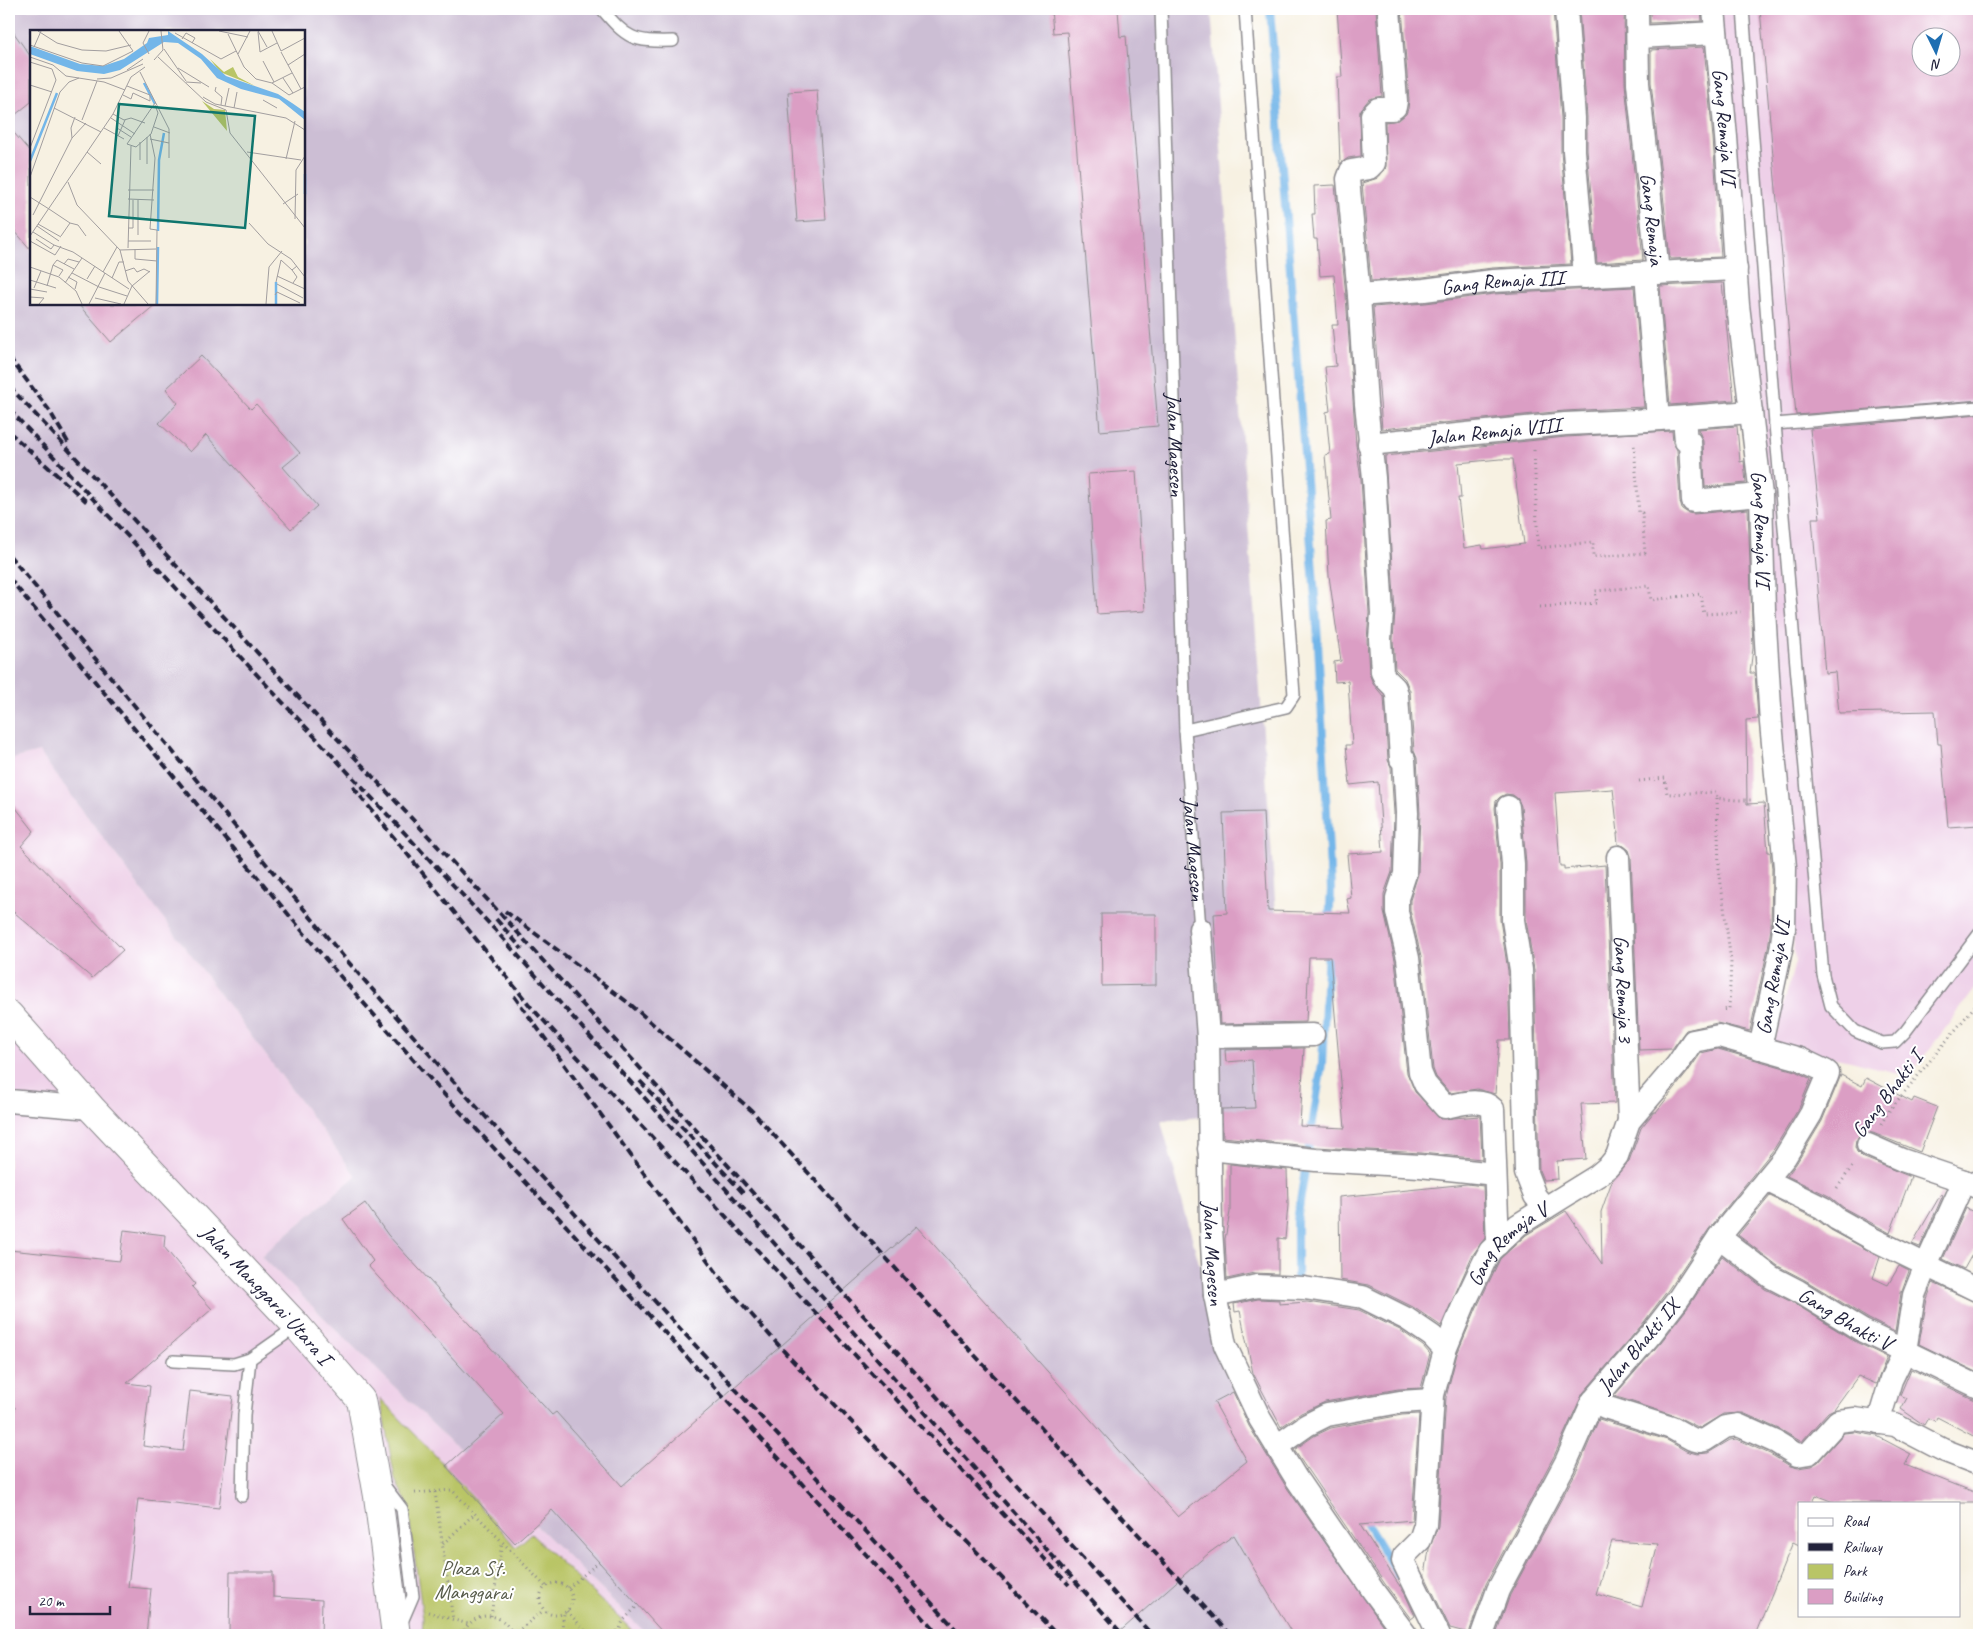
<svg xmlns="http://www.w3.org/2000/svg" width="1988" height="1644" font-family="Caveat,sans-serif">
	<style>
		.built { fill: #eed0e8; fill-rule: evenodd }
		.industrial { fill: #ccbed4; fill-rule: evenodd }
		.green { fill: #b9c566; stroke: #6e7450 }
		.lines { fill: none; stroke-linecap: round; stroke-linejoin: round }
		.stream { stroke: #73b6e9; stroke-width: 8 }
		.building { fill: #db9ec4; fill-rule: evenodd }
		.service-casing { stroke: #8c8a8e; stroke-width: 14 }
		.minor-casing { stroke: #8c8a8e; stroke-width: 25 }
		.tertiary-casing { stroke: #8c8a8e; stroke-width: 30 }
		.path { stroke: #8c8a8e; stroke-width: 3; stroke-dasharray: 1 4; stroke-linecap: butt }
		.service { stroke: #fff; stroke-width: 11 }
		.minor { stroke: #fff; stroke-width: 22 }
		.tertiary { stroke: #fff; stroke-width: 28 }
		.rail { stroke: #22223b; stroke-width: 4; stroke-dasharray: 8 4; stroke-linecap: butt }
		.labels { text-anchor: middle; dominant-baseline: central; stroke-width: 4; stroke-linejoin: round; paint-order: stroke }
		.street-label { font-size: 21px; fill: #22223b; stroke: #fff }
		.park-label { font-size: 21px; fill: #575b4a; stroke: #fff }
		.inset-river { fill: none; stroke: #73b6e9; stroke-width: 2.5 }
		.inset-road { fill: none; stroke: #a29e9f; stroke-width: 1 }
		.view { fill: #0f766e; fill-opacity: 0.15; stroke: #0f766e; stroke-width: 2.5 }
		.inset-edge { fill: none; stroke: #22223b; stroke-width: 2.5 }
	</style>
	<rect width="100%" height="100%" fill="#fff"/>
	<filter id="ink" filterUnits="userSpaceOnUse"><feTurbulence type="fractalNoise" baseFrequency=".02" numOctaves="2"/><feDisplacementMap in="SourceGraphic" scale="10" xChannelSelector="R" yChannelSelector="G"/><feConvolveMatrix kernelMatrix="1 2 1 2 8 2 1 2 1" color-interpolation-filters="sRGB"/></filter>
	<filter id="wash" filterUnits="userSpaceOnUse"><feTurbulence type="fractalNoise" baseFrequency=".0096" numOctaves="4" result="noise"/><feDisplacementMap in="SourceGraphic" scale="20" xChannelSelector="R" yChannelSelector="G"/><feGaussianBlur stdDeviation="1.12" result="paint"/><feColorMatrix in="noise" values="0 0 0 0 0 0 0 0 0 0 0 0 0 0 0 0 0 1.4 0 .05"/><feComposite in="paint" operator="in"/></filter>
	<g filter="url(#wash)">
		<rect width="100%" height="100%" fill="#f7f1e2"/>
		<g class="built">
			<path d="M1720,9H1979V984L1909,1076L1851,1061L1773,1046L1795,962ZM1920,38H1950V68H1920Z"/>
			<path d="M39,752L356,1176L261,1256L648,1635H9V760Z"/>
		</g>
		<path class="industrial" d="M9,9H1211L1290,1108L1161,1121L1243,1429L1396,1635H648L261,1256L356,1176L39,752L9,760ZM31,31H304V304H31Z"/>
		<path class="green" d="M380,1398L435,1455L516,1547L531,1534L637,1635H422L423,1618L407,1503L395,1480Z"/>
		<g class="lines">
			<g class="stream">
				<path d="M1270,9L1317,624L1331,890L1329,922"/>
				<path d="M1297,1282V1221L1322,1064L1328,949"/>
				<path d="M1362,1516L1398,1575"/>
			</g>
		</g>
		<g id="blocks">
			<g class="building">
				<path d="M1051,9H1118L1120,37L1126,36L1158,426L1100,431L1067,32L1053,33Z"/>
				<path d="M1337,9H1376L1382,96L1369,99L1360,111L1361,156L1348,158L1340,164L1337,77H1342Z"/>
				<path d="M1402,9H1553L1561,118V152L1571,264L1492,268L1423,277L1371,281L1362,183L1378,178L1386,168L1385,122L1399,120L1406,114L1408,109L1409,100Z"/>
				<path d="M1579,9H1624L1625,84L1643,260L1597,263L1587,150V117Z"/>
				<path d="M1650,9H1701L1702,21L1650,23Z"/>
				<path d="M1760,9H1979V400L1796,415ZM1920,38H1950V68H1920Z"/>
				<path d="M9,26L31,57V102L9,120Z"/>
				<path d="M1704,47L1713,138L1721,257L1670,259L1651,82V50Z"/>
				<path d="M817,90L826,220L797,222L788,92Z"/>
				<path d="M9,127L31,153V250L9,224Z"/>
				<path d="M1335,185L1346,296L1356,445L1361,479L1369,613L1367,640L1369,673L1373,684L1384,697L1388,760L1391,767L1394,813L1392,872L1384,894V912L1395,960L1407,1073L1415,1092L1440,1119L1480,1116L1482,1159L1421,1153L1317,1147L1223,1137L1222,1109L1255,1108L1252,1060L1226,1062L1225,1050L1304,1048L1300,1126L1345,1128L1330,957H1309L1306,1022L1220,1024L1214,914L1227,913L1223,813L1263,812L1268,911L1350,913L1347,899L1351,898L1347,854L1383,852L1378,782L1350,785L1346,745H1352L1348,681L1335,682L1334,662L1341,661L1329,576L1326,521L1331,520L1325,455L1330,454L1326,412L1330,411L1325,367L1336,366L1332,325H1338L1334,275L1320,276L1317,239H1314L1312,214H1315L1314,186Z"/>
				<path d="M1722,283L1734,400L1670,405L1660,286Z"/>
				<path d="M1634,287L1644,407L1564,411L1382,429L1373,307L1426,303L1494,294Z"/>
				<path d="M78,304H156L111,342Z"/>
				<path d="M201,356L251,409L256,404L300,453L283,467L317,506L291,529L206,435L190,452L159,423L178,403L166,389Z"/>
				<path d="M1979,414V825L1948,827L1941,744H1938L1935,711L1839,713L1835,672L1825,673L1812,518H1820L1810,429Z"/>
				<path d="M1737,426L1740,462L1744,461L1746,483L1705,487L1703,441L1698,429Z"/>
				<path d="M1672,431L1673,443L1677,450L1680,502L1682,509L1688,513L1694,514L1748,509L1753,648L1750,673H1755L1758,719L1746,720L1747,804L1764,803L1768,852H1770L1772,868L1771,928L1768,948L1750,1031L1717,1023L1686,1030L1672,1049L1639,1050L1631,856L1629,850L1624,846L1618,844L1617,833H1618L1613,789L1555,793L1560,866H1564V869L1605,865L1615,1103L1581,1104L1586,1159L1557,1161L1558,1179L1543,1180L1539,1170L1534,970L1526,919V863L1521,806L1518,799L1513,795L1506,794L1500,797L1496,801L1495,808L1500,865V920L1508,971L1510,1040H1499L1495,1094L1477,1089L1450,1093L1436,1077L1433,1069L1421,956L1410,910V900L1418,874L1420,813L1417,758L1414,751L1410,691L1405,679L1395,669L1393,639L1395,612L1385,456L1566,437ZM1500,459H1513L1524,544L1483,549L1482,545L1464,548L1458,498H1461L1458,463Z"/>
				<path d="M1136,471L1145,611L1097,614L1088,474Z"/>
				<path d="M9,799L34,831L21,846L123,950L92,978L9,908Z"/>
				<path d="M1101,914H1156V985L1102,986Z"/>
				<path d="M1718,1049L1795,1071L1811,1079L1799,1108L1774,1149L1709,1229L1668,1290L1641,1326L1583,1393L1554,1456L1486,1584L1469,1633L1450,1628L1425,1576L1429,1549L1438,1526L1446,1397L1457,1354L1476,1309L1500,1259L1526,1235L1566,1211L1602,1264L1601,1212L1612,1181L1629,1161L1641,1128L1654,1112H1656L1687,1073L1701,1053Z"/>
				<path d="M1841,1075L1862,1086L1866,1078L1912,1102L1914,1098L1937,1107L1920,1152L1873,1133L1866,1132L1861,1134L1856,1140L1855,1147L1857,1152L1862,1157L1911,1177L1890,1233L1844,1208L1829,1196L1787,1176L1796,1164L1822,1121Z"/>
				<path d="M1230,1164L1287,1170L1288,1205L1285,1239L1278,1238V1274L1254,1273L1227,1279L1225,1239L1230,1212Z"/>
				<path d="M1467,1184L1483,1186L1485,1238L1472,1256L1441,1326L1413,1307L1369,1285L1340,1280L1339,1197Z"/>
				<path d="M1941,1194L1943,1195L1920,1247L1912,1244Z"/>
				<path d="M1770,1196L1816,1219L1831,1230L1880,1257L1873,1278L1888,1285L1899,1266L1909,1271L1901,1293L1895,1332L1869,1319L1805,1280L1778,1266L1738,1235Z"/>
				<path d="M365,1203L388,1235L552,1415L556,1412L622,1486L917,1226L1178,1517L1247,1461L1214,1402L1233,1392L1249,1426L1285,1485L1388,1633L1386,1635H1293L1234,1535L1209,1553L1116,1635H665L552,1510L515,1543L446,1466L504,1414L368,1266L373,1261L343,1219Z"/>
				<path d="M1966,1208L1979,1215V1242L1964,1269L1943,1259Z"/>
				<path d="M124,1230L165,1235L164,1247L195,1284L192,1287L212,1309L127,1383L150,1386L143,1446L183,1451L190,1391L233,1396L219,1508L138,1499L128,1587L151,1589L146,1635H9V1468L15,1407H9V1250L120,1261Z"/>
				<path d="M1722,1256L1765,1289L1792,1302L1856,1342L1887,1357L1876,1384L1858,1376L1834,1409L1828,1412L1802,1441H1800L1781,1430L1743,1413L1723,1414L1700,1428L1676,1416L1614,1396L1661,1342L1689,1306Z"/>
				<path d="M1933,1283L1979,1304V1373L1919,1344L1927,1299Z"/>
				<path d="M1258,1299L1279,1300V1304L1307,1302L1359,1310L1400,1330L1423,1346L1430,1354L1421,1388L1398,1389L1325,1402L1301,1413L1281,1427L1253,1373L1240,1311L1235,1312L1234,1304Z"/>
				<path d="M1911,1369L1973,1399L1979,1400V1439L1937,1417L1935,1421L1928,1418L1924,1425L1901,1409L1907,1398L1900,1395Z"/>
				<path d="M1419,1414L1412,1520L1360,1525L1405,1594L1415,1616L1411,1619L1385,1584L1294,1450L1314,1436L1331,1428L1402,1415Z"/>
				<path d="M1599,1419L1667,1440L1686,1451L1697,1454L1708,1453L1730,1440L1736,1439L1770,1454L1790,1466L1798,1468L1811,1466L1818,1462L1844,1433L1855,1432L1877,1436L1911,1454L1905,1465L1979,1494V1503H1836L1815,1495L1812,1503H1799V1545L1793,1542L1755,1635H1496L1510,1595L1578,1468ZM1612,1541L1658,1544L1642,1607L1596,1594Z"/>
				<path d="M230,1572H273V1597L322,1600L321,1635H229Z"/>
			</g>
		</g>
	</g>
	<g filter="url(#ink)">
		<use href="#blocks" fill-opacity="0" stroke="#8c8a8e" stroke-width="1"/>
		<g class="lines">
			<g class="service-casing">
				<g id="service">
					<path d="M602,9C627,39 633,42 673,41"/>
					<path id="s1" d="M1161,9L1185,730L1200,929"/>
					<path d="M1743,9L1775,424L1823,975L1831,1006L1855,1031L1882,1043L1895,1042L1905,1032L1979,934"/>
					<path d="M1775,424L1979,407"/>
					<path d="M1185,730L1286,707L1294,695L1245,9"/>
					<path d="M173,1361L234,1364L250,1359"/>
					<path d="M383,1484L402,1509L413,1596L401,1624"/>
					<path d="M242,1496L244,1415L250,1359L297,1326"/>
				</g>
			</g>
			<g class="minor-casing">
				<g id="minor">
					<path d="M1389,9L1396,101L1395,107L1392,109H1378L1372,115L1374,163L1369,168L1351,171L1348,179L1359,295L1366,404L1374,478L1382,613L1380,639L1382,672L1385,678L1395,688L1397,695L1401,759H1404L1407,813L1405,874L1397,898V912L1408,958L1420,1072L1425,1084L1445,1107C1460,1104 1482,1097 1493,1109L1498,1244"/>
					<path d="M1566,9L1574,118V151L1585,277"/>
					<path id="s2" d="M1637,9L1638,83L1658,273"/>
					<path id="s3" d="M1714,9L1726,137L1738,305L1761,495L1764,610L1771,723L1785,867L1784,929L1781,950L1760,1048"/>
					<path d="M1639,37L1716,33"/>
					<path d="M1646,274L1658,419"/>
					<path id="s4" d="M1359,295L1424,290L1493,281L1736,269"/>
					<path d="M1684,418L1686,441L1690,442L1693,501L1761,495"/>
					<path id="s5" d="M1369,444L1565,424L1634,421L1751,412"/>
					<path d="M1508,807L1513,864V920L1521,970L1526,1173L1535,1196L1545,1208"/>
					<path id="s6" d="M1618,857L1629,1121"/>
					<path id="s7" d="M1200,929L1208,1037L1211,1228L1215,1295L1225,1345L1260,1419L1296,1478L1374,1592L1406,1635"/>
					<path d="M1208,1037L1313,1035"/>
					<path d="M9,1101L91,1108"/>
					<path d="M1868,1145L1902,1160L1964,1181L1979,1188"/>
					<path d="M1209,1149L1316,1160L1420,1166L1495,1174"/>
					<path d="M1766,1180L1823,1208L1837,1219L1871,1238L1979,1291"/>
					<path id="s8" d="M1719,1237L1771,1277L1798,1291L1863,1331L1979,1387"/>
					<path d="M1215,1295L1257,1286L1304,1288L1363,1297L1407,1319L1432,1336L1445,1350"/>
					<path d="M1593,1401L1605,1407L1672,1428L1692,1439L1700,1441L1705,1440L1725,1427L1738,1425L1776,1442L1797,1455L1809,1453L1838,1421L1855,1419L1895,1425L1943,1450L1979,1464"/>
					<path d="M1878,1423L1891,1380L1905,1351L1914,1295L1926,1265L1964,1181"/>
					<path d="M1277,1446L1307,1425L1327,1415L1400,1402L1432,1400"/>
					<path id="s9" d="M1439,1635L1403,1561L1404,1556L1420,1540L1425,1525L1433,1395L1445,1350L1464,1304L1484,1262L1490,1251L1518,1225L1597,1176L1609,1166L1617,1156L1629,1121L1677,1065L1693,1041L1719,1036L1800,1059L1825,1071L1828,1073L1827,1076L1811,1114L1785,1157L1719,1237L1679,1298L1651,1334L1593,1401L1566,1462L1498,1590L1482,1635"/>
				</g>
			</g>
			<g class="tertiary-casing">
				<g id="tertiary">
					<path id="s10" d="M9,1015L91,1108L297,1326L361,1400L378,1496L396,1635"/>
				</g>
			</g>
			<g class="path">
				<path d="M1534,450L1538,548L1593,542V557L1645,553L1642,513H1639L1634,444"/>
				<path d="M1540,607L1597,603L1595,591L1649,586L1651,600L1701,594L1704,614L1741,612"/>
				<path d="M1639,781L1665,778L1667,794L1716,792L1717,798L1736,800H1754"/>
				<path d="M1717,798L1719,868L1731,962L1729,1009L1722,1010"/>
				<path d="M1881,1124L1889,1111L1979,1001"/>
				<path d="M1837,1188L1854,1164"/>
				<path d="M435,1492L453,1620"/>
				<path d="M415,1493L452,1490L546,1587"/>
				<path d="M443,1544L474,1514"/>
				<circle cx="556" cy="1599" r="16"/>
				<path d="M568,1588L599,1562"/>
				<path d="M567,1611L589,1635"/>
				<path d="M428,1612L468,1624"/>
				<path d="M491,1616L502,1542"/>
				<path d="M462,1635C473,1610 502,1609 513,1635"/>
				<path d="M513,1635L544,1610"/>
				<path d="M561,1635L564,1614"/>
				<path d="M613,1635L620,1629L623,1621L638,1605"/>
			</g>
			<use href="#service" class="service"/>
			<use href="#minor" class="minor"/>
			<use href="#tertiary" class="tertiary"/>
			<g class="rail">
				<path d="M9,357L49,410L69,444"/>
				<path d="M9,386L510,924L1152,1635"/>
				<path d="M9,409L497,932L1123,1635"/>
				<path d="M9,432L87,502"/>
				<path d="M9,555L343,956L452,1080L961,1635"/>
				<path d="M9,578L333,968L440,1090L648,1314L939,1635"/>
				<path d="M353,787L531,1007L1069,1585"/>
				<path d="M505,911L630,1004L751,1110L1230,1635"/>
				<path d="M496,919L522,949"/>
				<path d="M514,996L728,1288L789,1357L1057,1635"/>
				<path d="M640,1081L745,1195"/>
			</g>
		</g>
	</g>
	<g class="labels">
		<g class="street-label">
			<text stroke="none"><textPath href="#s3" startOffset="118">Gang Remaja VI</textPath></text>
			<text stroke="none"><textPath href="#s2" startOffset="211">Gang Remaja</textPath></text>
			<text stroke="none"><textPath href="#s4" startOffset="144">Gang Remaja III</textPath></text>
			<text stroke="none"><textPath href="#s5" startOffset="126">Jalan Remaja VIII</textPath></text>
			<text stroke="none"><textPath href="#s1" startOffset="436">Jalan Magesen</textPath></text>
			<text stroke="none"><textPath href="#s3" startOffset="522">Gang Remaja VI</textPath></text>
			<text stroke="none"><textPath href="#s1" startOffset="841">Jalan Magesen</textPath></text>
			<text transform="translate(1773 977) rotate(-80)">Gang Remaja VI</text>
			<text stroke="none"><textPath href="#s6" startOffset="132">Gang Remaja 3</textPath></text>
			<text transform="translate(1887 1094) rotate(-53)">Gang Bhakti I</text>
			<text stroke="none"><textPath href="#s9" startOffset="428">Gang Remaja V</textPath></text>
			<text stroke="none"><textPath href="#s7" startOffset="325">Jalan Magesen</textPath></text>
			<text stroke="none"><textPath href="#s10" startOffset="380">Jalan Manggarai Utara I</textPath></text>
			<text stroke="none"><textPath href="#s8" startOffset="151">Gang Bhakti V</textPath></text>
			<text transform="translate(1638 1346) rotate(-50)">Jalan Bhakti IX</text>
		</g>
		<g class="park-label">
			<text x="473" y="1568">Plaza St.<tspan x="473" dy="24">Manggarai</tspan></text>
		</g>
	</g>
	<g transform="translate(30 30)">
		<rect width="275" height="275" fill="#f7f1e2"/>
		<path d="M180,29L194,42L203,37L208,47L225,56L190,42ZM172,71L184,79L195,80L197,101Z" fill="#b9c566"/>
		<path d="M138,1L172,24L196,46L248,64L262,73L275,82V90L249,69L211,59L187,48L171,29L148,13L134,12L90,40L74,44L47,41L0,24V16L50,34L73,36L94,29L117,13L119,8L138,5Z" fill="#73b6e9"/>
		<path class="inset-river" d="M114,53L125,74M0,131L27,63M275,144V164M128,201L129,130L134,103M127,274L128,217M246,274V252"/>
		<path class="inset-road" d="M8,1L27,13L52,20L76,21L101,15M189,1L218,7M228,1L237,17M242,1L251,21L275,8M228,2L230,22L247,13M145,3L191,29L206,21M198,4L214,37L226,49L242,53L262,43M152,9L156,3L165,8L162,13M0,15L52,33L73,36L103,21L89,1M4,17L11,1M134,19L156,51M251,22L271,59M119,24L113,13L119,1M208,24L220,1M0,27L23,35L36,46L74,52L95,60M128,27L176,72L196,80L200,103L275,198M124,30L133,20L131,1M233,31L244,52M0,32L22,39L26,50L0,118M258,35L275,24M148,38L179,57M97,40L113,29M110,42L139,99V128M253,48L263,63M67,49L81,48L113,34M156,52L171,53M242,53L259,65L275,57M0,55L22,62M97,56L120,65V71M186,57L185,61L192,67L191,75M93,65L101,69L103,63L120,71M173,67L185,74L256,88L275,100M233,70L247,78M125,75L128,83L121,104L106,117L97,114L125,73M195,76L199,58M24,78L71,102M204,78L207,62M83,84L94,90L101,88L115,93M81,88L105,104M52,90L67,51M124,97L140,103M74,98L94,109M87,98L101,107M120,104L125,128L120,199L127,200L126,274M88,106L95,90M117,107V134M42,108L41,98L45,87M120,109L139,113M57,122L71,134M217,122L271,130M256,129L265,91M110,130V112M0,147L30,62L39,52L49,48M38,152L47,175L90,220L98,251L118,274M98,160H124M0,167L19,179M98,169L124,170M253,174L268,164M19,179L40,193M3,185L42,108L56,93M265,189L266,140L275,126M40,193L48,195L56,206M219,193L238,214L261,229L275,247M8,194L31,207M7,196L29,211M98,198H103V170M3,202L24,215L43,222L99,259M108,205V170M0,206L83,84L101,47L115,37M31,206L40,193M6,209L21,219L24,215M0,211L25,225L31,216M98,211H121M98,218L101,116M105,219V229L127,231M90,220L126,219M34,234L38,229L49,232M23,235L27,230L44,239M0,237L29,247L46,261L52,274M95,241L104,238L107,242L114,239L120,242M73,242L87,217M42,243L69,257L97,266M247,246L275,259M38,247L47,252L45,259M82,248L89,232H94M57,249L65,236M0,250L26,258M246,252L251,230L262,240M35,253L52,228M263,253L267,247L262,240L267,236M247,254L273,268M17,256L23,235L33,240L29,246M4,258L11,241M0,259L17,262M245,265L247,262L270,273M0,267L14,268L9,274M65,268L91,274M59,274L75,243M94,274L102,256L120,241M236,274L239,237L252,221"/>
		<path class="view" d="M89,74L225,86L215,198L79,186Z"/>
		<rect width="275" height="275" class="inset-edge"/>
	</g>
	<rect width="1988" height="1644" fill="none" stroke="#fff" stroke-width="30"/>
	<rect x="1798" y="1502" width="162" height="115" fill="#ffffff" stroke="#a7a7b1"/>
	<rect x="1808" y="1518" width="25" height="8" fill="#ffffff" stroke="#a7a7b1"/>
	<text x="1843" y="1526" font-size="15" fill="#22223b">Road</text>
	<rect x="1808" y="1543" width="25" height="8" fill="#22223b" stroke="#a7a7b1"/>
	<text x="1843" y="1552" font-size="15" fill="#22223b">Railway</text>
	<rect x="1808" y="1564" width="25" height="15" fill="#b9c566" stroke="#a7a7b1"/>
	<text x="1843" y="1576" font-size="15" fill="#22223b">Park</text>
	<rect x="1808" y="1589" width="25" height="15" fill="#db9ec4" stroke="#a7a7b1"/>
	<text x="1843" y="1602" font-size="15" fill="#22223b">Building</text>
	<g transform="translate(1936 52) rotate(175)"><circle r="24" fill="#ffffff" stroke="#a7a7b1"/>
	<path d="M0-4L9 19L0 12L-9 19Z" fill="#1f6fb2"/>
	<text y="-8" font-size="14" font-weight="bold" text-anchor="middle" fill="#22223b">N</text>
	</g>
	<path d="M30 1606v8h80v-8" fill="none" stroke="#22223b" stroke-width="2.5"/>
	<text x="38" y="1606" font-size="15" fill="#22223b" stroke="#ffffff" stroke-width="4" paint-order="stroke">20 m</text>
</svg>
